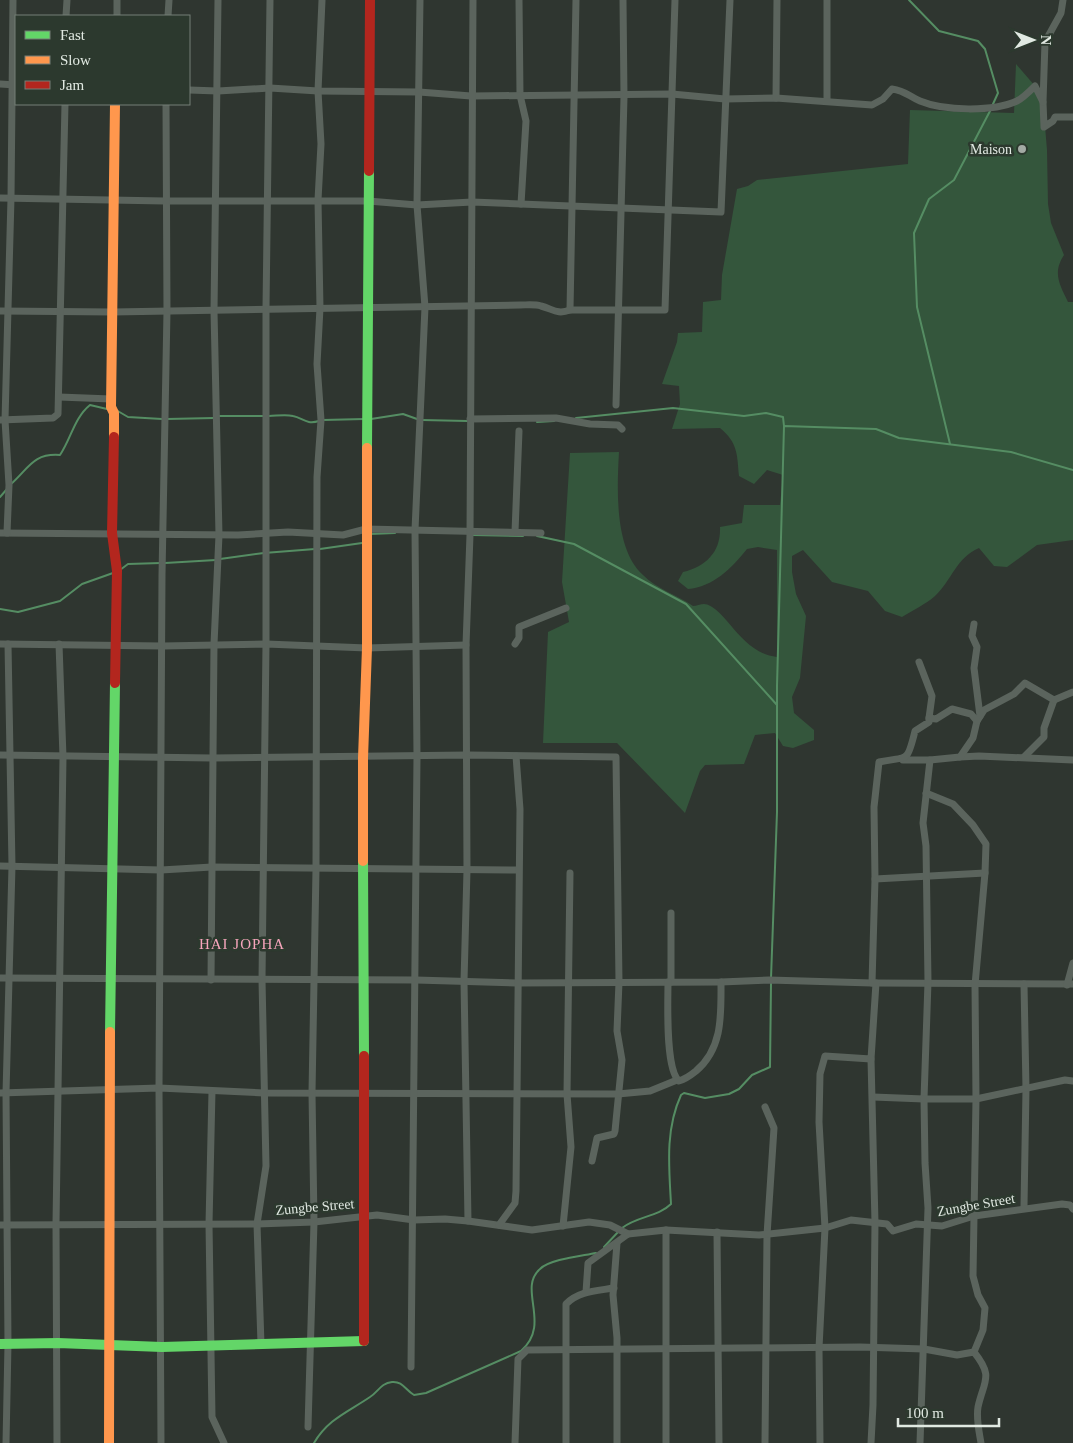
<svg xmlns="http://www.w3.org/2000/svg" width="1073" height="1443" font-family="'Times New Roman',serif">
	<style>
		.green { fill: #34563c }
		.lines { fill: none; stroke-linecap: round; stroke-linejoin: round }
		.stream { stroke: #558d63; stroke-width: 2 }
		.street { stroke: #5b645d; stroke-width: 7 }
		.fast { stroke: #63d668; stroke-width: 10 }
		.slow { stroke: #ff974d; stroke-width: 10 }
		.jam { stroke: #b3261e; stroke-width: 10 }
		.poi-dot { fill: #a3aaa4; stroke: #2c392e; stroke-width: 2 }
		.labels { text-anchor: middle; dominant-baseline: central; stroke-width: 5; stroke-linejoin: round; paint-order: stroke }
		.poi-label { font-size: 14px; fill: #e1e9e2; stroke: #2c392e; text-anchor: end }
		.street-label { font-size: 14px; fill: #e1e9e2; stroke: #2c392e }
		.neighbourhood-label { font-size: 15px; letter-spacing: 1px; fill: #f6a5bc; stroke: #2c392e }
	</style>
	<rect width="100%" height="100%" fill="#2f3630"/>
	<path class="green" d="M1016,64L1035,86L1043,102L1047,150L1048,204L1051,223L1064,255C1052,273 1060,285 1068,302H1073V540L1037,545L1007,567L994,566L979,548C956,558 952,580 935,596C926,604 913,610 902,617L885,611L868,591L832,582L803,550L792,556V572L796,594L806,616L800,678L792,697L794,713L814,730V740L793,748L783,746L775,733L755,735L744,764L705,765L700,771L685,813L617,743H543L548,632L569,622L562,582L570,453L619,452C617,488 614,549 643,575C657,589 677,595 693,606C696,606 701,604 704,604C724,605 741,654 777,657V550L758,547L747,549C732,568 713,587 688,589L678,581L683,572C707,566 721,551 720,527L742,523L744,505H780L783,475L767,470L754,484L739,476C737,454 738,443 720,428L672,429L680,404L679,386L662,384L677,342L678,333L702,332L703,302L721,300L722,275L737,189L748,186L757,180L908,164L910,110L1014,113Z"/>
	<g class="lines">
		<g class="stream">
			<path d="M909,0L939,31L978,41L985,49L998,93L993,104"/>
			<path d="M116,410L128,417L162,419"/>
			<path d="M219,416H264"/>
			<path d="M269,416C276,416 285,414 293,416C303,418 306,425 319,421"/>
			<path d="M576,418L673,408L744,416L766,413L783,417L784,426"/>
			<path d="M167,419L214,418"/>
			<path d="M371,419L403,414L417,419"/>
			<path d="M323,420L364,419"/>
			<path d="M422,420L467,421"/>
			<path d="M537,422L554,421"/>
			<path d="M950,444L917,307L914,233L929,199L954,180L990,111"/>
			<path d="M11,484C29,468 33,453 60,455C71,439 74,418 90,405L107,409"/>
			<path d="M0,497L7,489"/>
			<path d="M370,534L395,533"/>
			<path d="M472,535L523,536"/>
			<path d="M537,536L574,544L686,604L777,705"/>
			<path d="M320,549L362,543"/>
			<path d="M220,559L264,553L315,549"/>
			<path d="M165,563L216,560"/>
			<path d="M120,570L128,564L161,563"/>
			<path d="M0,609L18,612L60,601L82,584L113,573"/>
			<path d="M771,978L777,812V686L784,426L876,429L899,438L1011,452L1073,470"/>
			<path d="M622,1228C637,1216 658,1217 671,1204C669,1167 665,1130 681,1095L684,1093L705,1098L729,1094L739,1089L752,1075L770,1067L771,983"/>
			<path d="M604,1247L619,1231"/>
			<path d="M314,1443C328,1419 348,1412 370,1397C378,1392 381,1383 392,1382C403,1381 405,1390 414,1395L426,1393L521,1351C552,1324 517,1289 540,1269C550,1259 582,1256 596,1253"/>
		</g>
		<g class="street">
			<path d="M519,0L520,95L526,121L521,204"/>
			<path d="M827,0V101"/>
			<path d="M66,16L67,0"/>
			<path d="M117,16V0"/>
			<path d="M168,16L169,0"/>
			<path d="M0,84L16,85"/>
			<path d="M189,90L218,91L270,88L318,91L419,92L471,96L672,94L725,99L776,98L872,105L883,99L892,89C906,91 908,96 920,101C944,111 993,112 1017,101C1023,98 1030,91 1035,86L1043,102L1044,127L1053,121L1055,117H1073"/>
			<path d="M776,98L777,0"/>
			<path d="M1043,102L1045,42L1061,13L1063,0"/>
			<path d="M0,198L165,201H368L417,205L472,202L721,212L730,0"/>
			<path d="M570,310L576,0"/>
			<path d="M0,311L113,312L520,305C527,305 535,304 541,306C553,309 557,315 570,310H665L675,0"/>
			<path d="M59,397L111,399"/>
			<path d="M616,405L624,97L623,0"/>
			<path d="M470,419L556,418L590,424L618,425L622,429"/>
			<path d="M0,420L53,418L58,414L65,104"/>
			<path d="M515,532L519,431"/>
			<path d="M0,533L238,535L288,532L343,535L366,529L541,533"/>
			<path d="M7,533L9,485L5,420L11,198L13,0"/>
			<path d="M974,624L972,636L977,647L974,668L980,716"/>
			<path d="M0,644L163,646L266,644L367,648L466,645"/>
			<path d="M515,644L519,638V627L566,608"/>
			<path d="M919,662L932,696L929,718"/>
			<path d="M0,755L212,758L468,755L616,757L619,982L617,1031L622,1060L615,1131L614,1134L597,1138L592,1161"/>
			<path d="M960,757L979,756L1073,760"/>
			<path d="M1024,757L1044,737V728L1054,700"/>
			<path d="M903,760H930"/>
			<path d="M0,866L161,870L212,867L518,870"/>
			<path d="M875,879L985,873"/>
			<path d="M671,913V982"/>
			<path d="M0,978L416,980L517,983L721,982L769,980L872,983"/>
			<path d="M211,980L214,644L219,535L214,311L218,0"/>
			<path d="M668,982C668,1002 665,1069 679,1081C686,1079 691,1075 696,1071C723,1048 721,1015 721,982"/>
			<path d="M876,983L1073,984"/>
			<path d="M1067,985L1073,963"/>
			<path d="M212,1091L209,1224L212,1417L224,1443"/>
			<path d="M0,1093L159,1088L264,1093L618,1094L650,1091L677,1080"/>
			<path d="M873,1097L924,1099L928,982L926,846L923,823L930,760L960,757L973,738L977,721L984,710L1014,694L1025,683L1054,700L1073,692"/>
			<path d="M765,1107L774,1128L767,1235L765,1443"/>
			<path d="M1024,1206L1026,1089L1024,984"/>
			<path d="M468,1221L464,981L467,870L466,645L470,535L473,0"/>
			<path d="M0,1225L257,1224L314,1222L377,1215L414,1220L445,1219L468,1221L532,1230L589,1222L610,1225L628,1234"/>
			<path d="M499,1225L515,1203L516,1191L520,809L516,756"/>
			<path d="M563,1226L571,1147L567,1094L570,873"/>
			<path d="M666,1230V1443"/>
			<path d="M717,1232L719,1443"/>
			<path d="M586,1292L588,1263L628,1234L666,1230L759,1235L825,1228L851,1220L887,1224L893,1231L916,1224L942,1226L974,1216L1062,1204L1070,1205L1073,1209"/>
			<path d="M261,1344L257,1224L266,1166L262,980L266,644V308L270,0"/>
			<path d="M974,1352L983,1330L985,1308L978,1295L973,1276L976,1099L1065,1080L1073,1081"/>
			<path d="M411,1367L417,756L415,530L425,307L417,205L420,0"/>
			<path d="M308,1427L314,1222L312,1093L316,869L317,477L321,420L317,364L320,308L318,200L321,144L318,91L322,0"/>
			<path d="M6,1443L8,1344L6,1093L12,866L8,644"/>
			<path d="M57,1443L56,1224L63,757L59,644"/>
			<path d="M161,1443L159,1088L162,575L167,311L166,104"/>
			<path d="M515,1443L518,1359L527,1350L860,1347L924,1349L957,1355L974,1352C994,1377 984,1380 978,1407C976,1419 979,1431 981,1443"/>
			<path d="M566,1443V1304C579,1291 596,1291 614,1288"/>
			<path d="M617,1443V1338L613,1295L617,1243"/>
			<path d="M820,1443L819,1348L825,1228L819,1122L820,1074L825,1056L871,1059L876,983H872L875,879L874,807L879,762C908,756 907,764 915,731L929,722V718L936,719L952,709L971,714L977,721"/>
			<path d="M871,1443L873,1405L875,1223L871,1059"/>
			<path d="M920,1443L928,1208L925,1163L924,1099H976L975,985L985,873L986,844L973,825L953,804L926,793"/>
		</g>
		<g class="fast">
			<path d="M367,448L369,171"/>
			<path d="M363,861L364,1056"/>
			<path d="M110,1032L115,683"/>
			<path d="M0,1344L58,1343L162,1347L364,1341"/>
		</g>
		<g class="slow">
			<path d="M114,437V413L111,407L115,104"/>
			<path d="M363,861V758L367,648V448"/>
			<path d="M109,1443L110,1032"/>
		</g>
		<g class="jam">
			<path d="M369,171L370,0"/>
			<path d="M114,437L112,533L117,571L115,683"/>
			<path d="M364,1056V1341"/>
		</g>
	</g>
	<circle class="poi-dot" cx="1022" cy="149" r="5"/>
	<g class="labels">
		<g class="poi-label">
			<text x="1012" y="149">Maison</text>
		</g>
		<g class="street-label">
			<text transform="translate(976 1205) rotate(-10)">Zungbe Street</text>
			<text transform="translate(315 1207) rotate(-5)">Zungbe Street</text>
		</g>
		<g class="neighbourhood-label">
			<text x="242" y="944">HAI JOPHA</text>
		</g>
	</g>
	<rect x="15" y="15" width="175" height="90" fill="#2c392e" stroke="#747f76"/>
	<rect x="25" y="31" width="25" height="8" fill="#63d668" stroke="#747f76"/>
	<text x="60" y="40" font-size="15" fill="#e1e9e2">Fast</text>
	<rect x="25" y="56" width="25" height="8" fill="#ff974d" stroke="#747f76"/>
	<text x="60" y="65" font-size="15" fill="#e1e9e2">Slow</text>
	<rect x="25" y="81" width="25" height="8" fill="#b3261e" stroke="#747f76"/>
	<text x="60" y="90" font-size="15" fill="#e1e9e2">Jam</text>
	<g transform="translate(1033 40) rotate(90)" stroke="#2c392e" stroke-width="4" paint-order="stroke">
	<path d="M0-4L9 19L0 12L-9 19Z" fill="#e1e9e2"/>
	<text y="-8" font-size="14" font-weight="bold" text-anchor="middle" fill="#e1e9e2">N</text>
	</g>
	<path d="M898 1418v8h101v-8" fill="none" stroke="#e1e9e2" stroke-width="2.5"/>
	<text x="906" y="1418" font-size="15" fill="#e1e9e2" stroke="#2c392e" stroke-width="4" paint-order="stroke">100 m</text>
</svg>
